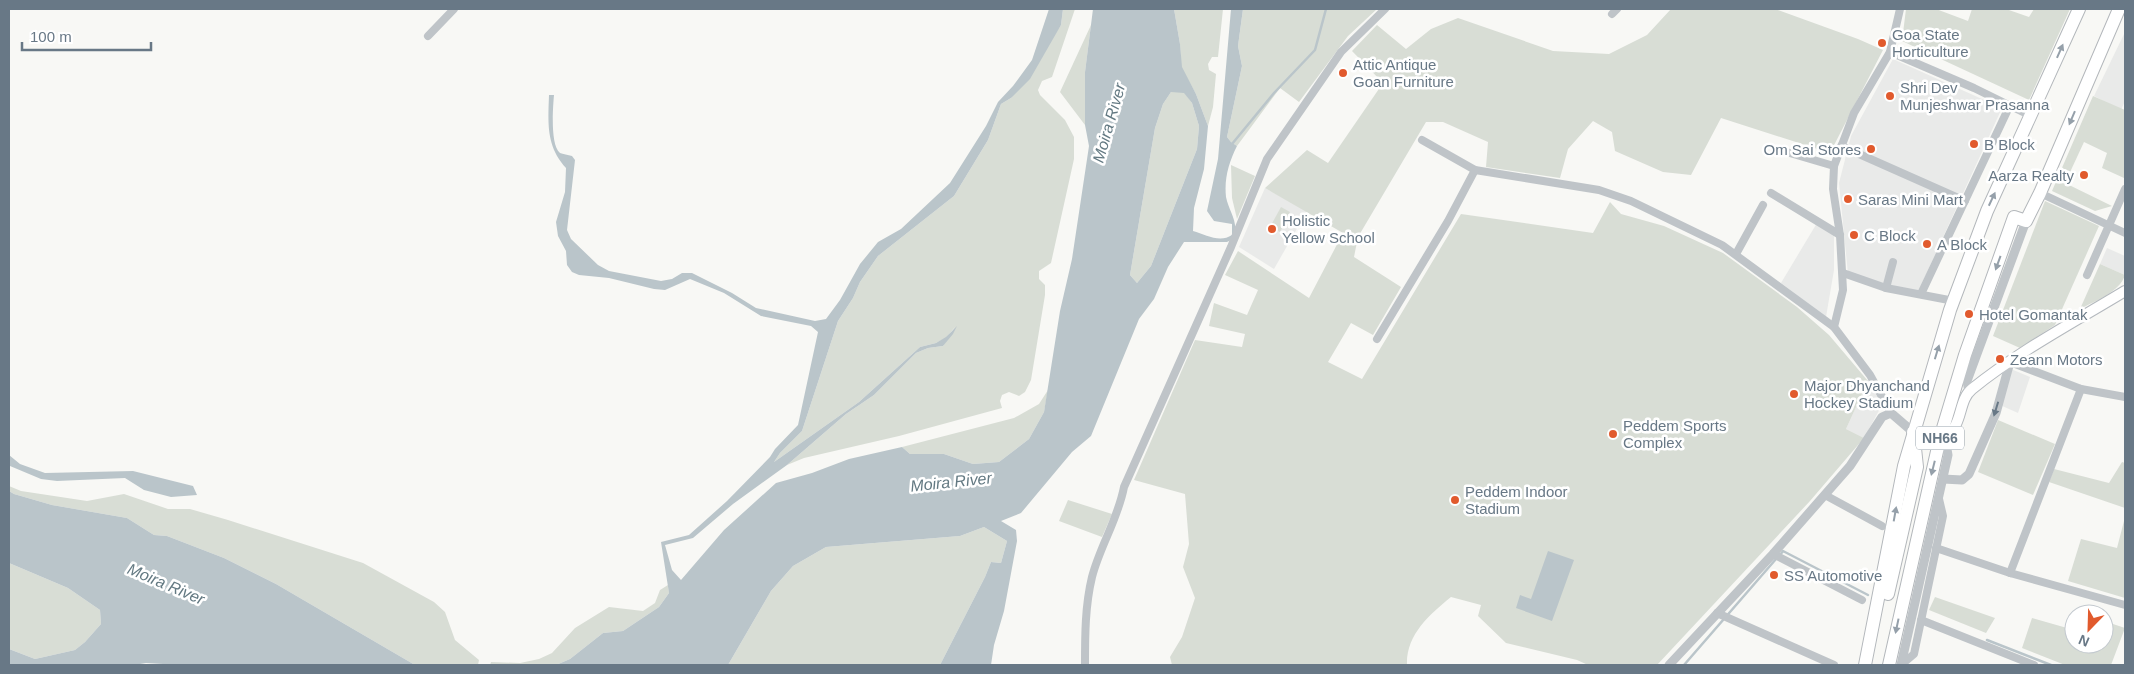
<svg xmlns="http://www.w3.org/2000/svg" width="2134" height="674" font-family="Arial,sans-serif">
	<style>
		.built { fill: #e9eae9 }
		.green { fill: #d8ddd5 }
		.water { fill: #bac5ca; fill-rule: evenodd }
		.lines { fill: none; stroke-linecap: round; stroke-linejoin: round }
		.stream { stroke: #bac5ca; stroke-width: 2.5 }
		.secondary-casing { stroke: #b4b9be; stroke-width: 12 }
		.trunk-casing { stroke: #b3b7bb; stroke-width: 14 }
		.minor { stroke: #bfc4c8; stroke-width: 8 }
		.tertiary { stroke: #bfc4c8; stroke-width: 9 }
		.secondary { stroke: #fff; stroke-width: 10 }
		.trunk { stroke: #fff; stroke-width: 12 }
		.oneway { fill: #95a0aa }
		.oneway2 { fill: #687886 }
		.poi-dot { fill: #e15a2d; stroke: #fff; stroke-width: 2 }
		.labels { text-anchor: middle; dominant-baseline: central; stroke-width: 5; stroke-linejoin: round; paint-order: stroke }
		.shield { fill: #fff; stroke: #95a0aa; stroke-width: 1 }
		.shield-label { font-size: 14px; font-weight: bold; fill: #687886 }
		.poi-label { font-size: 15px; fill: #687886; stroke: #fff; text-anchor: start }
		.water-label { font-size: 16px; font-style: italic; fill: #637982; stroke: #fff }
	</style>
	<rect width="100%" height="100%" fill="#f8f8f5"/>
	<g class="built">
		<path d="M2125,32V101L2121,110L2094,96Z"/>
		<path d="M1893,59L2002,108L1918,292L1848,274L1839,183L1851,136Z"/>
		<path d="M1265,188L1307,211L1274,269L1239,247Z"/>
		<path d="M1817,223L1834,233V270L1826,317L1781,283Z"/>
		<path d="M2107,248L2125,256V275L2100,264Z"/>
		<path d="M2011,369L2030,377L2018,413L2000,405Z"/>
		<path d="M1868,381L1882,405L1864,438L1846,429Z"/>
	</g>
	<g class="green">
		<path d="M1063,9H1075L1052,77L1042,81L1038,90L1040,95L1065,120L1074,137V159L1051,263L1039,271V279L1045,285V295L1031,380L1025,392L1019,396L1009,392L1002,395L1000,401L1002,408L899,436L804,458L787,465L846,414L874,395L916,353L928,348L943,346L955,327L946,338L936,343L920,347L859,402L774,462L780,453L802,431L838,321L853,298L860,282L878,256L954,196L988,140L1001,104L1011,98L1061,25Z"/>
		<path d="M1174,9H1223L1218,57H1212L1208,64L1209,70L1216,74L1213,107L1208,126L1196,94L1181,67L1180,44Z"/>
		<path d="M1243,9H1377L1348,36L1299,102L1280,88L1237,146L1231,142L1227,137L1242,66L1238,46Z"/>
		<path d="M1671,9H1775L1858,39L1883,50L1830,153L1721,118L1691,175L1663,172L1615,151L1612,132L1593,121L1568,149L1560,178L1486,167L1488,142L1443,122H1426L1358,237L1354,257L1401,287L1373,335L1351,323L1328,362L1362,379L1461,214L1593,233L1610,202L1621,214L1664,226L1723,253L1797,307L1829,335L1868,381L1846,429L1864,438L1810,501L1657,665H1588L1577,660L1506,643L1478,616L1481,605L1451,597C1429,615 1406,635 1407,665H1172L1170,657L1182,637L1195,598L1183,567L1189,544L1185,494L1134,480L1195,340L1242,347L1245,334L1209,326L1214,303L1247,315L1258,290L1225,275L1238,251L1309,298L1343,233L1265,188L1307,150L1328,163L1383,83L1352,51L1377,25L1406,49L1431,29L1458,18L1553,51L1609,54L1647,35Z"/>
		<path d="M1906,9H1936L1968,21L1972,9H2006L2029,17L2034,9H2070L2029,100L1902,41Z"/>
		<path d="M1091,25L1085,72V125L1060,92Z"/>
		<path d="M1171,92H1184L1192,103L1199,126L1197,149L1151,266L1137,283L1130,275L1155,128L1163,104Z"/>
		<path d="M2093,96L2125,110L2124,178L2102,168L2107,153L2084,142L2065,183L2112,206L2095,211L2052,191Z"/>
		<path d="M1231,165L1255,176L1237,219L1232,198Z"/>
		<path d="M2045,201L2099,226L2055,325L2020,348L1993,336Z"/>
		<path d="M1281,207L1290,212L1280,232L1270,227Z"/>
		<path d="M2100,264L2125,275C2120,292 2095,301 2080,309Z"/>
		<path d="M1048,390L1044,412L1029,439L999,462L973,464L944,454H910L902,447L1014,418L1039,404Z"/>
		<path d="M1998,420L2055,444L2033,495L1978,472Z"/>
		<path d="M2122,462L2125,463V508L2049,482L2054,469L2109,483Z"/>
		<path d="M9,486L21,491L87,501L124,494L168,509H190L228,520L363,563L434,602L445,612L455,640L479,660L478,665H415L276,584L224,558L167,536L154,535L127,518L52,505L14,494L9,491Z"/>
		<path d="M1068,500L1112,514L1102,537L1059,521Z"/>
		<path d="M2125,517V598L2068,581L2081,539L2117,548Z"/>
		<path d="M984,527L1007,541L1001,563L991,562L985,577L940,665H728L771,591L793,566L826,547L960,536Z"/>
		<path d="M9,563L68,588L100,610L101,624L85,642L75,650L35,659L9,649Z"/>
		<path d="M668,585L669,593L659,607L623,631L603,633L570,659L556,665H490L491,662L520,663L539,659L552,653L575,628L609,607L643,611L655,603L660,590Z"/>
		<path d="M1935,597L1995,618L1986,633L1929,610Z"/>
		<path d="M2032,618L2074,630V644H2104V629L2107,622L2125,628L2111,665H2065L2022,648Z"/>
	</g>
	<g class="water">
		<path d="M1049,9H1063L1061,25L1030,79L1011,98L1001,104L988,140L954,196L878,256L860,282L853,298L838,321L802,431L780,453L774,462L859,402L920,347L936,343L946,337L957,326L953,334L943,346L928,348L916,353L874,395L846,414L787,465L733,504L693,538L665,545L672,570L681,580L724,530L776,483L812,473L849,459L902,447L910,454H944L973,464L999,462L1029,439L1044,412L1060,311L1072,259L1089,146L1085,125V72L1093,9H1174L1180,44L1182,67L1196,94L1208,126L1204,169L1194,208L1193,231C1206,235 1220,243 1232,235V224L1214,221L1207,211L1218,159L1231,9H1243L1238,46L1242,66L1227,137L1231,142L1237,146C1229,162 1224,178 1226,197C1229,212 1240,223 1233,239L1227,242H1184L1168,267L1154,299L1139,319L1091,436L1072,452L1021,513L1001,521L1016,530L1017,541L1004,611L994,645L991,665H940L985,577L991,562L1001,563L1007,541L984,527L960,536L826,547L793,566L771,591L728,665H556L570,659L603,633L623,631L659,607L669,593L661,542L689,535L727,501L770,457L775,449L798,425L818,332L811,326L761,316L724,293L690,279L665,290L654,289L609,278L579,275L572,272L567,265L566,251L558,236L556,222L565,192L566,168C546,146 548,124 549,95H554C553,107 550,145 560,153C563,154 568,155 572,156L575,160L567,230L571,239L598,265L609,271L661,281L672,279L682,273H692L732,293L756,308L815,321L826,319L840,300L860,264L878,242L901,229L950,183L986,126L998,102L1013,86L1032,60ZM1171,92L1184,93L1192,103L1199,126L1197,149L1151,266L1137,283L1130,275L1155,128L1163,104Z"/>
		<path d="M9,455L20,464L45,473L133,471L193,486L197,495L171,497L144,490L125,478L57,481L41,479L10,466Z"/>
		<path d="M9,491L14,494L52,505L127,518L154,535L167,536L224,558L276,584L415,665H180L146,663L134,665H9V649L35,659L75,650L85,642L101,624L100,610L68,588L9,563Z"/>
		<path d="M1548,551L1574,560L1552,621L1516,608L1520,595L1531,599Z"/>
	</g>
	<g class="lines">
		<g class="stream">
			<path d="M1232,144L1274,93L1315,50L1326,9"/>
			<path d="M1780,555L1783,551L1868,595"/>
			<path d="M1987,640L2051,665"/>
			<path d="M1684,665L1776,559"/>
		</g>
		<g class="secondary-casing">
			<path id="secondary" d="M1940,438C1965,430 1956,402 1972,389C2019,351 2074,322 2125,291"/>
		</g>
		<g class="trunk-casing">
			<g id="trunk">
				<path d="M1913,432L1940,438"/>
				<path d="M1888,594L1917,467L1914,439"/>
				<path d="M1865,665L1904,466L1950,310L1987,211L2079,9"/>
				<path d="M1889,665L1940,438L1965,355L2014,217L2026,221L2040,193L2119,9"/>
			</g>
		</g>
		<g class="minor">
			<path d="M1612,14L1617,9"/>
			<path d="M428,36L454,9"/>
			<path d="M1890,52L1974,88L2031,116"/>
			<path d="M1422,140L1475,170L1599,190L1631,201L1722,245L1834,327"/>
			<path d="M1841,146L1965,201"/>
			<path d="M1783,151L1834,166"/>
			<path d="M1771,193L1840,235"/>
			<path d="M2040,193L2125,233"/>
			<path d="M1736,254L1763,205"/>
			<path d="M1843,273L1886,288L1954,301"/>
			<path d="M2087,275L2125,189"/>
			<path d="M1886,288L1893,262"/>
			<path d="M1921,294L2010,105"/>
			<path d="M1377,339L1448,221L1475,170"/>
			<path d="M2010,362L2081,389L2125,397"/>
			<path d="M1891,413L1870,375L1834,327L1843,290L1840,235L1833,189L1834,166L1854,113L1890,52L1900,9"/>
			<path d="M1825,495L1882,526"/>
			<path d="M1936,548L2010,573L2125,605"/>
			<path d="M1773,554L1862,600"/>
			<path d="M2010,573L2081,389"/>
			<path d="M1717,613L1834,665"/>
			<path d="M1921,620L2034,665"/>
			<path d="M1085,665C1085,636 1085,606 1092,577C1100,546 1118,519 1124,487L1231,247L1267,159L1341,52L1385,9"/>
			<path d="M1901,665L1914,654L1943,516L1939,499"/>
		</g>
		<g class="tertiary">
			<path d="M1969,392L1967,381L2026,221"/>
			<path d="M1943,479L1962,480L1969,474L1996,413L2010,362"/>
			<path d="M1669,665L1773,554L1850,466L1882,417L1891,413L1913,432"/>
			<path d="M1901,665L1948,455L1946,444L1940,438"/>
		</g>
		<use href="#secondary" class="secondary"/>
		<use href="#trunk" class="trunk"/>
	</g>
	<defs><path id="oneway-solid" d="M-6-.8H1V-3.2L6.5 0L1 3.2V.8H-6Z" transform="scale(1.25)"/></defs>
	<g class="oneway">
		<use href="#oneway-solid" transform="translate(2060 51) rotate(-66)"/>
		<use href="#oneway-solid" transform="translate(2072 118) rotate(113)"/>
		<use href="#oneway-solid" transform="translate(1992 199) rotate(-65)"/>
		<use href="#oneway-solid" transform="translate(1998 263) rotate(110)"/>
		<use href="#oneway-solid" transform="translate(1937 352) rotate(-73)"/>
		<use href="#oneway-solid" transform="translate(1933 468) rotate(104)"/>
		<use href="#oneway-solid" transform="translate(1895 514) rotate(-80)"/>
		<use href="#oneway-solid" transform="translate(1897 626) rotate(102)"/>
	</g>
	<use class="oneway2" href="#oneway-solid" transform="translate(1996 409) rotate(107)"/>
	<g class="poi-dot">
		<circle cx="1882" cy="43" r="5"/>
		<circle cx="1343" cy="73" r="5"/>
		<circle cx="1890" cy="96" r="5"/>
		<circle cx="1974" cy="144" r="5"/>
		<circle cx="1871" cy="149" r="5"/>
		<circle cx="2084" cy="175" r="5"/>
		<circle cx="1848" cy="199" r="5"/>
		<circle cx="1272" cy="229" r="5"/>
		<circle cx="1854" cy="235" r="5"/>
		<circle cx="1927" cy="244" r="5"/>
		<circle cx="1969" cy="314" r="5"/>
		<circle cx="2000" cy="359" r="5"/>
		<circle cx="1794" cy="394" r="5"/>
		<circle cx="1613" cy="434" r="5"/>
		<circle cx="1455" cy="500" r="5"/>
		<circle cx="1774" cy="575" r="5"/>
	</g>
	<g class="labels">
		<rect class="shield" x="1916" y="426.5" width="48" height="23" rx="4"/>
		<g class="shield-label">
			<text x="1940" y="438">NH66</text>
		</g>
		<g class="poi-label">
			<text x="1892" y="34">Goa State<tspan x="1892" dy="17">Horticulture</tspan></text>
			<text x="1353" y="64">Attic Antique<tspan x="1353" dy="17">Goan Furniture</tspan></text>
			<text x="1900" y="87">Shri Dev<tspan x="1900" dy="17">Munjeshwar Prasanna</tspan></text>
			<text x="1984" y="144">B Block</text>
			<text x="1861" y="149" text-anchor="end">Om Sai Stores</text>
			<text x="2074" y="175" text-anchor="end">Aarza Realty</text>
			<text x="1858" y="199">Saras Mini Mart</text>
			<text x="1282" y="220">Holistic<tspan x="1282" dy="17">Yellow School</tspan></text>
			<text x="1864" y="235">C Block</text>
			<text x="1937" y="244">A Block</text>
			<text x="1979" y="314">Hotel Gomantak</text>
			<text x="2010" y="359">Zeann Motors</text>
			<text x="1804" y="385">Major Dhyanchand<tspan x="1804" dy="17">Hockey Stadium</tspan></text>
			<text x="1623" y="425">Peddem Sports<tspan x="1623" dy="17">Complex</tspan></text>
			<text x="1465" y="491">Peddem Indoor<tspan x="1465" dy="17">Stadium</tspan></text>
			<text x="1784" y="575">SS Automotive</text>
		</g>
		<g class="water-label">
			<text transform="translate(1109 123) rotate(-74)">Moira River</text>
			<text transform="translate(951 482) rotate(-6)">Moira River</text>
			<text transform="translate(166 584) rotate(23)">Moira River</text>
		</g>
	</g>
	<rect width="2134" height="674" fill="none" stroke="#687886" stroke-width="20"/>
	<g transform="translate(2089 629) rotate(203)"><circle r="24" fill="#ffffff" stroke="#c3c9cf"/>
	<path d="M0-4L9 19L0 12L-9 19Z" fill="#e15a2d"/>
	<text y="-8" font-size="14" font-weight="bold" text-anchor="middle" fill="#687886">N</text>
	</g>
	<path d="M22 42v8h129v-8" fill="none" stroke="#687886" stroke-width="2.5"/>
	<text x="30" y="42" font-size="15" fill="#687886" stroke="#ffffff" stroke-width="4" paint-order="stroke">100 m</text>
</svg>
